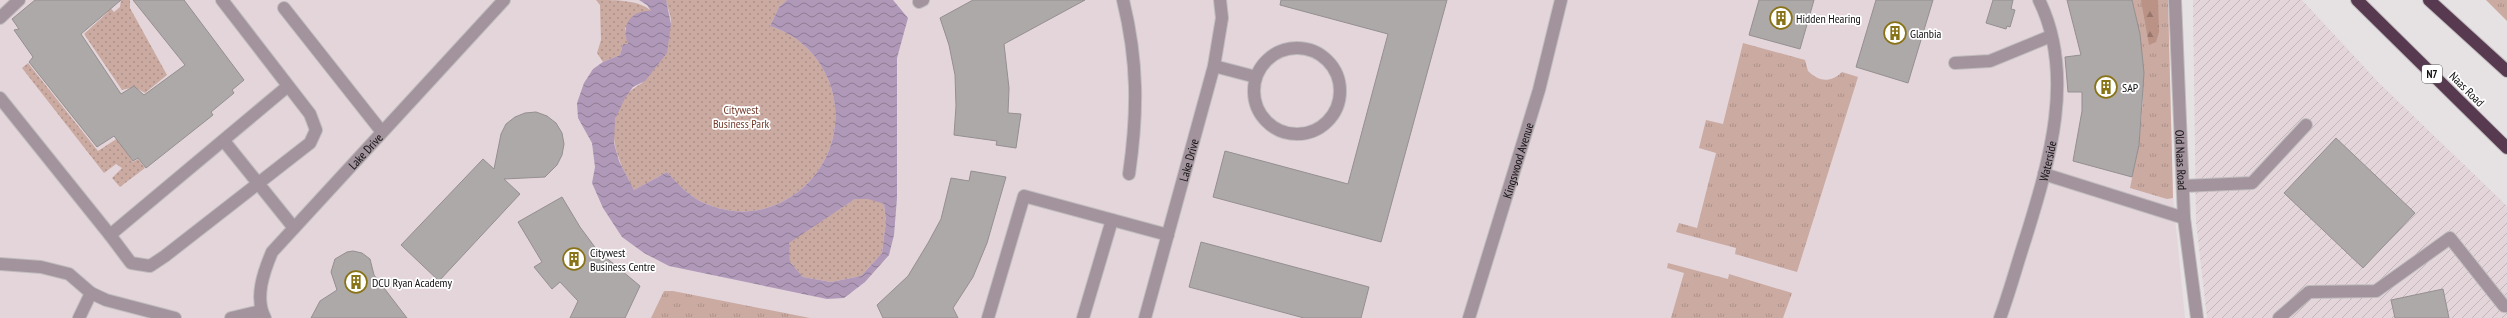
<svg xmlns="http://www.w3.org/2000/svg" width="2507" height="318" font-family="'PT Sans Narrow',sans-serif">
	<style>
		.built { fill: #e3d5da }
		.industrial { fill: url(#industrial-furrows) }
		.grass { fill: url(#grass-tufts) }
		.forest { fill: url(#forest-firs) }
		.park { fill: url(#park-dots) }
		.water { fill: url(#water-waves); fill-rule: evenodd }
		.building { fill: #aea9a9; stroke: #948f90 }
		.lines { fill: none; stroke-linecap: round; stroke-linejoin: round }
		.minor-casing { stroke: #c0bcbd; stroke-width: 14 }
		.highway-casing { stroke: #c0bcbd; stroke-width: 14 }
		.minor { stroke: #a2939d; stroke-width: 12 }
		.highway { stroke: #583a50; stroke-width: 12 }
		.labels { text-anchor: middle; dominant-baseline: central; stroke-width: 3.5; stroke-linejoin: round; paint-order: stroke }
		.shield { fill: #fff; stroke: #595858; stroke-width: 1 }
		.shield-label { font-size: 11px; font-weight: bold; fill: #121111 }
		.poi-label { font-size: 12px; fill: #121111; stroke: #fff; text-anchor: start }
		.street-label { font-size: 12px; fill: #121111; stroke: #fff }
		.park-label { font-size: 12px; fill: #733b2c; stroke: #fff }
	</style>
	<defs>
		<pattern id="industrial-furrows" width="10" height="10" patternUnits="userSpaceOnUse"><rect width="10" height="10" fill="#e3d5da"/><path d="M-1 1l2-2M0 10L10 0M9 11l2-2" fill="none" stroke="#c2b6ba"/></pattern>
		<pattern id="grass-tufts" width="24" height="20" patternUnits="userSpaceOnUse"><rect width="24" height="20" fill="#caaaa1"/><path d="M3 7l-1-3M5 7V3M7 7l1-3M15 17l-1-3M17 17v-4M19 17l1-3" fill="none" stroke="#ac918a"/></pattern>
		<pattern id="forest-firs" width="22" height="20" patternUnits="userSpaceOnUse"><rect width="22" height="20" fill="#bb9286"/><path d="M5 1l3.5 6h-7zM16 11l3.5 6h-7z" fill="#97766c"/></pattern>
		<pattern id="park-dots" width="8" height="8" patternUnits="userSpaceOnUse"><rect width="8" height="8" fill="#caaaa1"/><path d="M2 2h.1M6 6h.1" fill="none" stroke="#ac918a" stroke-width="1.8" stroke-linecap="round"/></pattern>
		<pattern id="water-waves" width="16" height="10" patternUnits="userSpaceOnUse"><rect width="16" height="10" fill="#b098b9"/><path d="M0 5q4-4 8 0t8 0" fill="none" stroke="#8e7b95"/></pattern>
	</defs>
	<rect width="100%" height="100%" fill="#e6e1e3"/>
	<path class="built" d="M0,0H2168L2173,198L2185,318H0Z"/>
	<path class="industrial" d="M2193,0H2302L2379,83L2507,206V318H2207L2196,221Z"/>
	<g class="grass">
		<path d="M2132,0H2168L2173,198L2167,199L2130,188C2145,118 2149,71 2132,0Z"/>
		<path d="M2486,0H2507V21Z"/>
		<path d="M1743,43L1805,60L1808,71C1819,82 1831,83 1842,72L1858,77L1797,272L1735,254L1736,248L1676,232L1679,223L1697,228L1716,153L1699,148L1706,120L1723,124Z"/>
		<path d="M1668,263L1728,279L1729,274L1792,293L1783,318H1671L1684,273L1667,268Z"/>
		<path d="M664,291H673L810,318H651Z"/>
	</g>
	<path class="forest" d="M2141,0H2158L2159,32L2156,42L2149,45Z"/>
	<g class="park">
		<path d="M121,0H130V8L167,75L145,93L138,89L125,150L133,162L138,159L145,168L120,187L112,178L122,168L116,164L104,173L22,68L28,63L98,151L124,134L130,88L122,90L84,34L108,12L104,6L107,4L114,12L120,7Z"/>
		<path d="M596,0C616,0 640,0 651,11L625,28L628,44H623L620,55L603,62L597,53L601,40L600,5Z"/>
		<path d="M666,0H787L779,7L770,26C797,35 817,53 828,79C860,157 783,238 704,203C689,196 678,184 667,172L634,190C617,159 603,130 625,97C632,87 642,85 646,79C650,74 670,30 671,24C672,17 667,7 666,0Z"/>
		<path d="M868,198L884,204L886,221L882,253L861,276L831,282L803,277L790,262L788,243L855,199Z"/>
	</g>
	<path class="water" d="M639,0H666L671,24L667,53L645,81L633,87L625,98L615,119L614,143L619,161L634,190L667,172C678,184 689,196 704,203C783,238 860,157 828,79C817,53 797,35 770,26L779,7L787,0H893L908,18L897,58V198L894,235L889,255L865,282L844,298L827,299L669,266L644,253L622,237L603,208L592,183L595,167L592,143L578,118L577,103L584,83L593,69L603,62L620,55L623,44H628C621,26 630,10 651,11L647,5ZM855,199H868L884,204L886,221L882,253L861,276L831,282L803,277L790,262L789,243Z"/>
	<g class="building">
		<path d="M35,0H121L81,34L121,94L134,86L144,95L185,65L133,0H184L244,80L232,90L234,93L211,112L213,115L146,168L138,158L133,161L114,136L97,147L29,62L33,57L14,30L19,29L12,19Z"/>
		<path d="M973,0H1085L1004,44L1009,88L1008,113L1021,114L1016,148L996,145L997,141L954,135L956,106L955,75L949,45L940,18Z"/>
		<path d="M1281,0H1447L1381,242L1213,197L1225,151L1348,184L1388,34L1280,5Z"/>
		<path d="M1759,0H1814L1800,49L1749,35Z"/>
		<path d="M1876,0H1933L1908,83L1856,67Z"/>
		<path d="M1993,0H2013L2011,9L2015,10L2010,27L2007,26L2006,29L1986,23Z"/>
		<path d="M2067,0H2132L2140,34L2144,73L2139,145L2132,177L2073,161L2082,111V92H2068L2065,57L2081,55Z"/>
		<path d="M536,112L547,116L556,123L562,133L564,144L562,155L557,165L545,177L504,179L520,194L439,281L401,245L483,159L494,169L501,134L506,124L515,117L525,113Z"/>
		<path d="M2336,138L2415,213L2363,268L2284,193Z"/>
		<path d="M971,171L1006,177L987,243L973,277L953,308L958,318H883L877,305L908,276L928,243L941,219L951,178L969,181Z"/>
		<path d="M562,197L580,227L597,250L640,286L625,318H570L578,301L560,282L552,289L534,267L542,262L518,222Z"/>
		<path d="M1201,242L1369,287L1361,318H1304L1189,287Z"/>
		<path d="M353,251L362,253L370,259L374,275L407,318H311L320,301L337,290L331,272L335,259L347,252Z"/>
		<path d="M2443,289L2449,318H2395L2391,300Z"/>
	</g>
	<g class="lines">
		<g class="minor-casing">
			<g id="minor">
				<path d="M1123,0C1138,61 1138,112 1129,174"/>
				<path id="s1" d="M2175,0L2184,218L2197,318"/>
				<path d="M919,2L923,0"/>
				<path d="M284,8L382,132"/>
				<path d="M0,18L19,0"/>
				<circle cx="1297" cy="91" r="43"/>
				<path d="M1955,63L1990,61L2051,36"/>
				<path d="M1214,66L1256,77"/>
				<path d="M0,98L110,235L288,86"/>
				<path d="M224,141L294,228"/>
				<path d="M2044,174L2184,218"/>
				<path d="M2183,186L2252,183L2306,125"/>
				<path d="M110,235L131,263L150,266L165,256L310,143L316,130L310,114L222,0"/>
				<path d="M0,264L41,267L69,274L91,293L106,300L175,318"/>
				<path d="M79,318L91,293"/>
				<path d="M231,318L261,311"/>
				<path id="s2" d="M265,318C254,298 264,271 272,252L504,0"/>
				<path d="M988,318L1024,196L1168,235"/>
				<path d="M1083,318L1112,220"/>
				<path id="s3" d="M1145,318L1214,66L1222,18L1220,0"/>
				<path id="s4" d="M1469,318L1539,90L1561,0"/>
				<path id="s5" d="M2000,318C2010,291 2017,264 2026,237C2049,162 2076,75 2039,0"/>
				<path d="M2279,318L2309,292L2376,291L2450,238L2504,306H2507"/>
			</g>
		</g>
		<g class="highway-casing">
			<g id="highway">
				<path d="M2357,0L2507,148"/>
				<path d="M2429,0L2507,71"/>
			</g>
		</g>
		<use href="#minor" class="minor"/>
		<use href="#highway" class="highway"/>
	</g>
	<defs>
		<g id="building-ring" transform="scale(1.15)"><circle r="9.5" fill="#fff" stroke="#887316" stroke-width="1.5"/><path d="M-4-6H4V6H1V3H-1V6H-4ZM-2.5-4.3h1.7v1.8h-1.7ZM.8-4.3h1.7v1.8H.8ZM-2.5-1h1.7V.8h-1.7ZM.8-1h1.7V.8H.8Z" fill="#887316"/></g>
	</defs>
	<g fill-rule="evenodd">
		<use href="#building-ring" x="1781" y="18"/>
		<use href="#building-ring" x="1895" y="33"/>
		<use href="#building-ring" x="2106" y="87"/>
		<use href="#building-ring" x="574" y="259"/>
		<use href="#building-ring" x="356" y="282"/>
	</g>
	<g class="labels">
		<rect class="shield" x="2422" y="65" width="20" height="18" rx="3"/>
		<g class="shield-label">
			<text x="2432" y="74">N7</text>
		</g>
		<g class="poi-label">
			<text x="1796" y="18">Hidden Hearing</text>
			<text x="1910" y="33">Glanbia</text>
			<text x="2122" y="87">SAP</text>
			<text x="590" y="252">Citywest<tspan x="590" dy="14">Business Centre</tspan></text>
			<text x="372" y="282">DCU Ryan Academy</text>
		</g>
		<g class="street-label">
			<text transform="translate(2467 89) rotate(45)">Naas Road</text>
			<text stroke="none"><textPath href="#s2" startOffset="206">Lake Drive</textPath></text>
			<text stroke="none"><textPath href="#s1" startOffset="160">Old Naas Road</textPath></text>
			<text stroke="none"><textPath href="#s3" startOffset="164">Lake Drive</textPath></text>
			<text stroke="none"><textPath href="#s4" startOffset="165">Kingswood Avenue</textPath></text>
			<text stroke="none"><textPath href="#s5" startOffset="164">Waterside</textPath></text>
		</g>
		<g class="park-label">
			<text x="741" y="109">Citywest<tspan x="741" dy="14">Business Park</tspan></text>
		</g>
	</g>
</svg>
